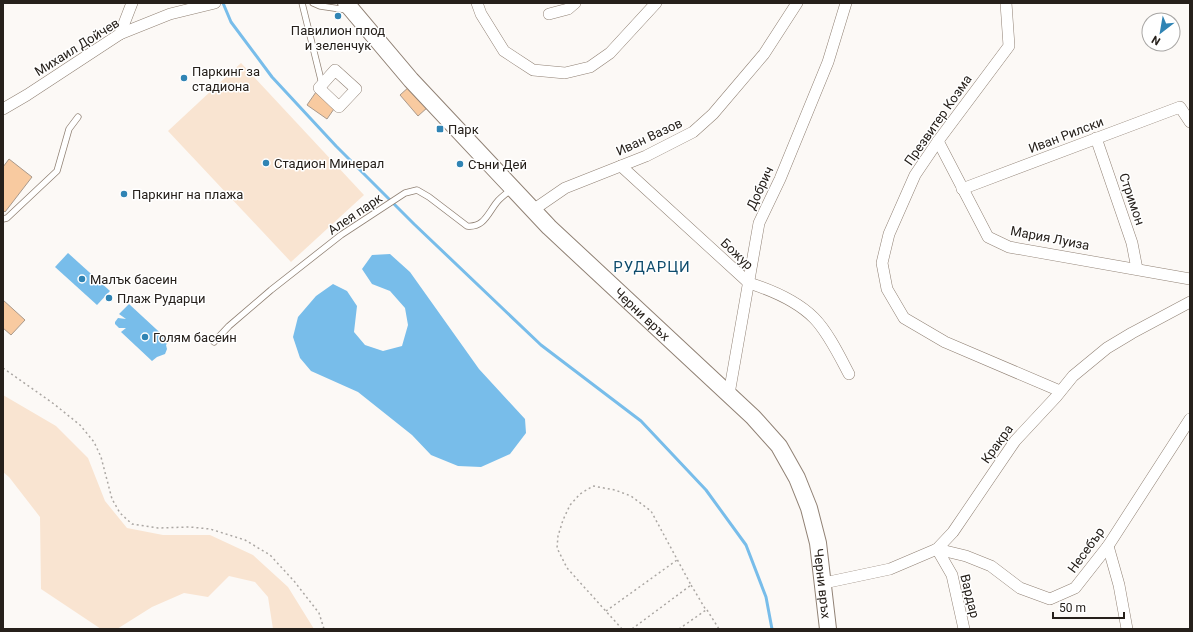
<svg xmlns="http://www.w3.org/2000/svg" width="1193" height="632" font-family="Roboto,sans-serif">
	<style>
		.green { fill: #f9e4d1 }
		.water { fill: #78bdea }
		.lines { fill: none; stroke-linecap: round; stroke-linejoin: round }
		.stream { stroke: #78bdea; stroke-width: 3 }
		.building { fill: #f8caa0; stroke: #a9998b }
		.lane-casing { stroke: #908174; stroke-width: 7 }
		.street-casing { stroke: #908174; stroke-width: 12 }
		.secondary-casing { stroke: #908174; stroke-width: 18 }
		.path { stroke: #aba7a3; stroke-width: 1.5; stroke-dasharray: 2 3; stroke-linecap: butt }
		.lane { stroke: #fff; stroke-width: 5.5 }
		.street { stroke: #fff; stroke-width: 11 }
		.secondary { stroke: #fff; stroke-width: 16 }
		.poi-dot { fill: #3084b4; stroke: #fff; stroke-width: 1.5 }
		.labels { text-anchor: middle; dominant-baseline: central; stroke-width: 3; stroke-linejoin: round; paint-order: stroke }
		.poi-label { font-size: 13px; fill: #26201b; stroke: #fff; text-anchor: start }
		.street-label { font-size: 13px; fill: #26201b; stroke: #fff }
		.quarter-label { font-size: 15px; letter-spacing: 1px; fill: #0f4c6d; stroke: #fff }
	</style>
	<rect width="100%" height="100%" fill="#fcf9f6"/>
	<g class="green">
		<path d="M241,63L364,195L291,262L168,131Z"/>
		<path d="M3,395L56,426L88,458L105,501L127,528L163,535H210L253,555L288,587L314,629H273L268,597L255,582L229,576L208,597L184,593L152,607L117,629H101L41,589L40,517L9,477L3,472Z"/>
	</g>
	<g class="water">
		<path d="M68,253L110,291L97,305L55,267Z"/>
		<path d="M390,254L410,272L479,369L525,419L526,433L510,454L481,467L458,466L431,455L412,435L358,392L311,371L300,358L293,337L298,317L316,296L333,284L347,291L357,306L354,332L365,345L383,351L402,346L408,325L405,308L390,291L372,284L362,269L372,255Z"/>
		<path d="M129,304L169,341L166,345L167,349L165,354L157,357L152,361L121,332L126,328H119L115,324V322L118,318L126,319L119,314Z"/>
	</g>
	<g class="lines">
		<path class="stream" d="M223,3L231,22L272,77L336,146L414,224L541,345L641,421L706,490L746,545L766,597L772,629"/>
	</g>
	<g class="building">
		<path d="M410,86L428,107L418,116L400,95Z"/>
		<path d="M316,92L336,106L327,119L307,105Z"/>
		<path d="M9,159L32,177L5,212L3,210V167Z"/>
		<path d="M3,300L25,320L11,335L3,328Z"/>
	</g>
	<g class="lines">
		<g class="lane-casing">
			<g id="lane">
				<path d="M302,3L322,84"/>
				<path d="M313,3L320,6L347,10"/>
				<path d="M3,219L7,218L57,171L69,129L78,117"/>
				<path d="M214,342L229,326L271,290L341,235L405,193L417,190L429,197L467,226C484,228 488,213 497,202C501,197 507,193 512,189"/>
			</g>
		</g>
		<g class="street-casing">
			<g id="street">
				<path d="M477,3L481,14L504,51L533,70L565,73L590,67L610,53L656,3"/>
				<path d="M1006,3L1009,46L938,141L915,175L889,234L882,263L887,289L904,318L945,342L1060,391"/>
				<path d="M549,14L568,9L575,3"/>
				<path d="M120,34L132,3"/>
				<path d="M335,70L356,89L339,107L319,88Z"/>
				<path d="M3,109L27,95L120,34L170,14L215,3"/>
				<path d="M1096,138L1132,243L1137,269"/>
				<path d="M938,141L988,237L1009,247L1190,279"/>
				<path d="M621,166L749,283C771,290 797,301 814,318C828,332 840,357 849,374"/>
				<path d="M962,189L1180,107L1190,122"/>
				<path d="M533,210L565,188L646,156L693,132L713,114L764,54L797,3"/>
				<path d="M729,394L759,223L780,179L828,62L846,3"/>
				<path d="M1108,546L1119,585L1127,629"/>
				<path d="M937,549L966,556L991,566L1020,588L1050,599L1075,588L1108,546L1190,419"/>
				<path d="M937,549L952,575L964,629"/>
				<path d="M824,583L890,569L937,549L953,532L1015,441L1056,397L1073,376L1107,348L1132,333L1190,302"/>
			</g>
		</g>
		<g class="secondary-casing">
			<g id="secondary">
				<path id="s1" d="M346,3L411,80L549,227L753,417L779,446L797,478L809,508L818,543L828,629"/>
			</g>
		</g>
		<g class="path">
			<path d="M3,368L54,404L80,425L94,442L101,457L112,499L120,513L132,524L158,528L190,527L210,529L245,540L270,555L294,581L319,613L324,629"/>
			<path d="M707,610L719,629"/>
			<path d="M606,611L677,560"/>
			<path d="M622,629L567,568L557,548L558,536L563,520L570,505L580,494L593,486L615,490L631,496L651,511L691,585L632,629"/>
			<path d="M679,629L706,610L691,585"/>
		</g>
		<use href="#lane" class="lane"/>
		<use href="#street" class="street"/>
		<use href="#secondary" class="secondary"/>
	</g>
	<g class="poi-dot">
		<circle cx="338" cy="16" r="4"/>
		<circle cx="184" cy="78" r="4"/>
		<rect x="436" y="125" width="8" height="8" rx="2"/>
		<circle cx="266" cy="163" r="4"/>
		<circle cx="460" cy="164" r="4"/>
		<circle cx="124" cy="194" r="4"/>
		<circle cx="82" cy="279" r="4"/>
		<circle cx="109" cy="298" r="4"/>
		<circle cx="145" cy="337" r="4"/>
	</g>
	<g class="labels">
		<g class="poi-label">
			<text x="338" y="30" text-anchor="middle">Павилион плод<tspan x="338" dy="15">и зеленчук</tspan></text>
			<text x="192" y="71">Паркинг за<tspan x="192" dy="15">стадиона</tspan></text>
			<text x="448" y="129">Парк</text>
			<text x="274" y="163">Стадион Минерал</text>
			<text x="468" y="164">Съни Дей</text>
			<text x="132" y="194">Паркинг на плажа</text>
			<text x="90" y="279">Малък басеин</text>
			<text x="117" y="298">Плаж Рударци</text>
			<text x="153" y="337">Голям басеин</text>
		</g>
		<g class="street-label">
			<text transform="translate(77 47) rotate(-32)">Михаил Дойчев</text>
			<text transform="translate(938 120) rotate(-55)">Презвитер Козма</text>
			<text transform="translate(1066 135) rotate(-21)">Иван Рилски</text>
			<text transform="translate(649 137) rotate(-25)">Иван Вазов</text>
			<text transform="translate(760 188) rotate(-65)">Добрич</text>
			<text transform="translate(1132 199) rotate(71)">Стримон</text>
			<text transform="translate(355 214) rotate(-34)">Алея парк</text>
			<text transform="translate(1050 238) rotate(11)">Мария Луиза</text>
			<text transform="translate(737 254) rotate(43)">Божур</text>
			<text stroke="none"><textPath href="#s1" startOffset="430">Черни връх</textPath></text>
			<text transform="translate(997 444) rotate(-54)">Кракра</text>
			<text transform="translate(1086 550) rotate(-54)">Несебър</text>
			<text stroke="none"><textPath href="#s1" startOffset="766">Черни връх</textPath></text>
			<text transform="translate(970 596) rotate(76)">Вардар</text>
		</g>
		<g class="quarter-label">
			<text x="652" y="267">РУДАРЦИ</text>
		</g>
	</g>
	<rect width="1193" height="632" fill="none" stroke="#26201b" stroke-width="8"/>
	<g transform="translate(1161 32) rotate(211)"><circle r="19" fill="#ffffff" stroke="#a8a6a4"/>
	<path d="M0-3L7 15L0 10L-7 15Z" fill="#3084b4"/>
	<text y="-6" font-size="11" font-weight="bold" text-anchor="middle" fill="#26201b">N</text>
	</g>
	<path d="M1053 612v6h71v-6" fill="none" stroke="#26201b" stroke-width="2"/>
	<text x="1059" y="612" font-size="12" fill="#26201b" stroke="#ffffff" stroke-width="3" paint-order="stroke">50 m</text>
</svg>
